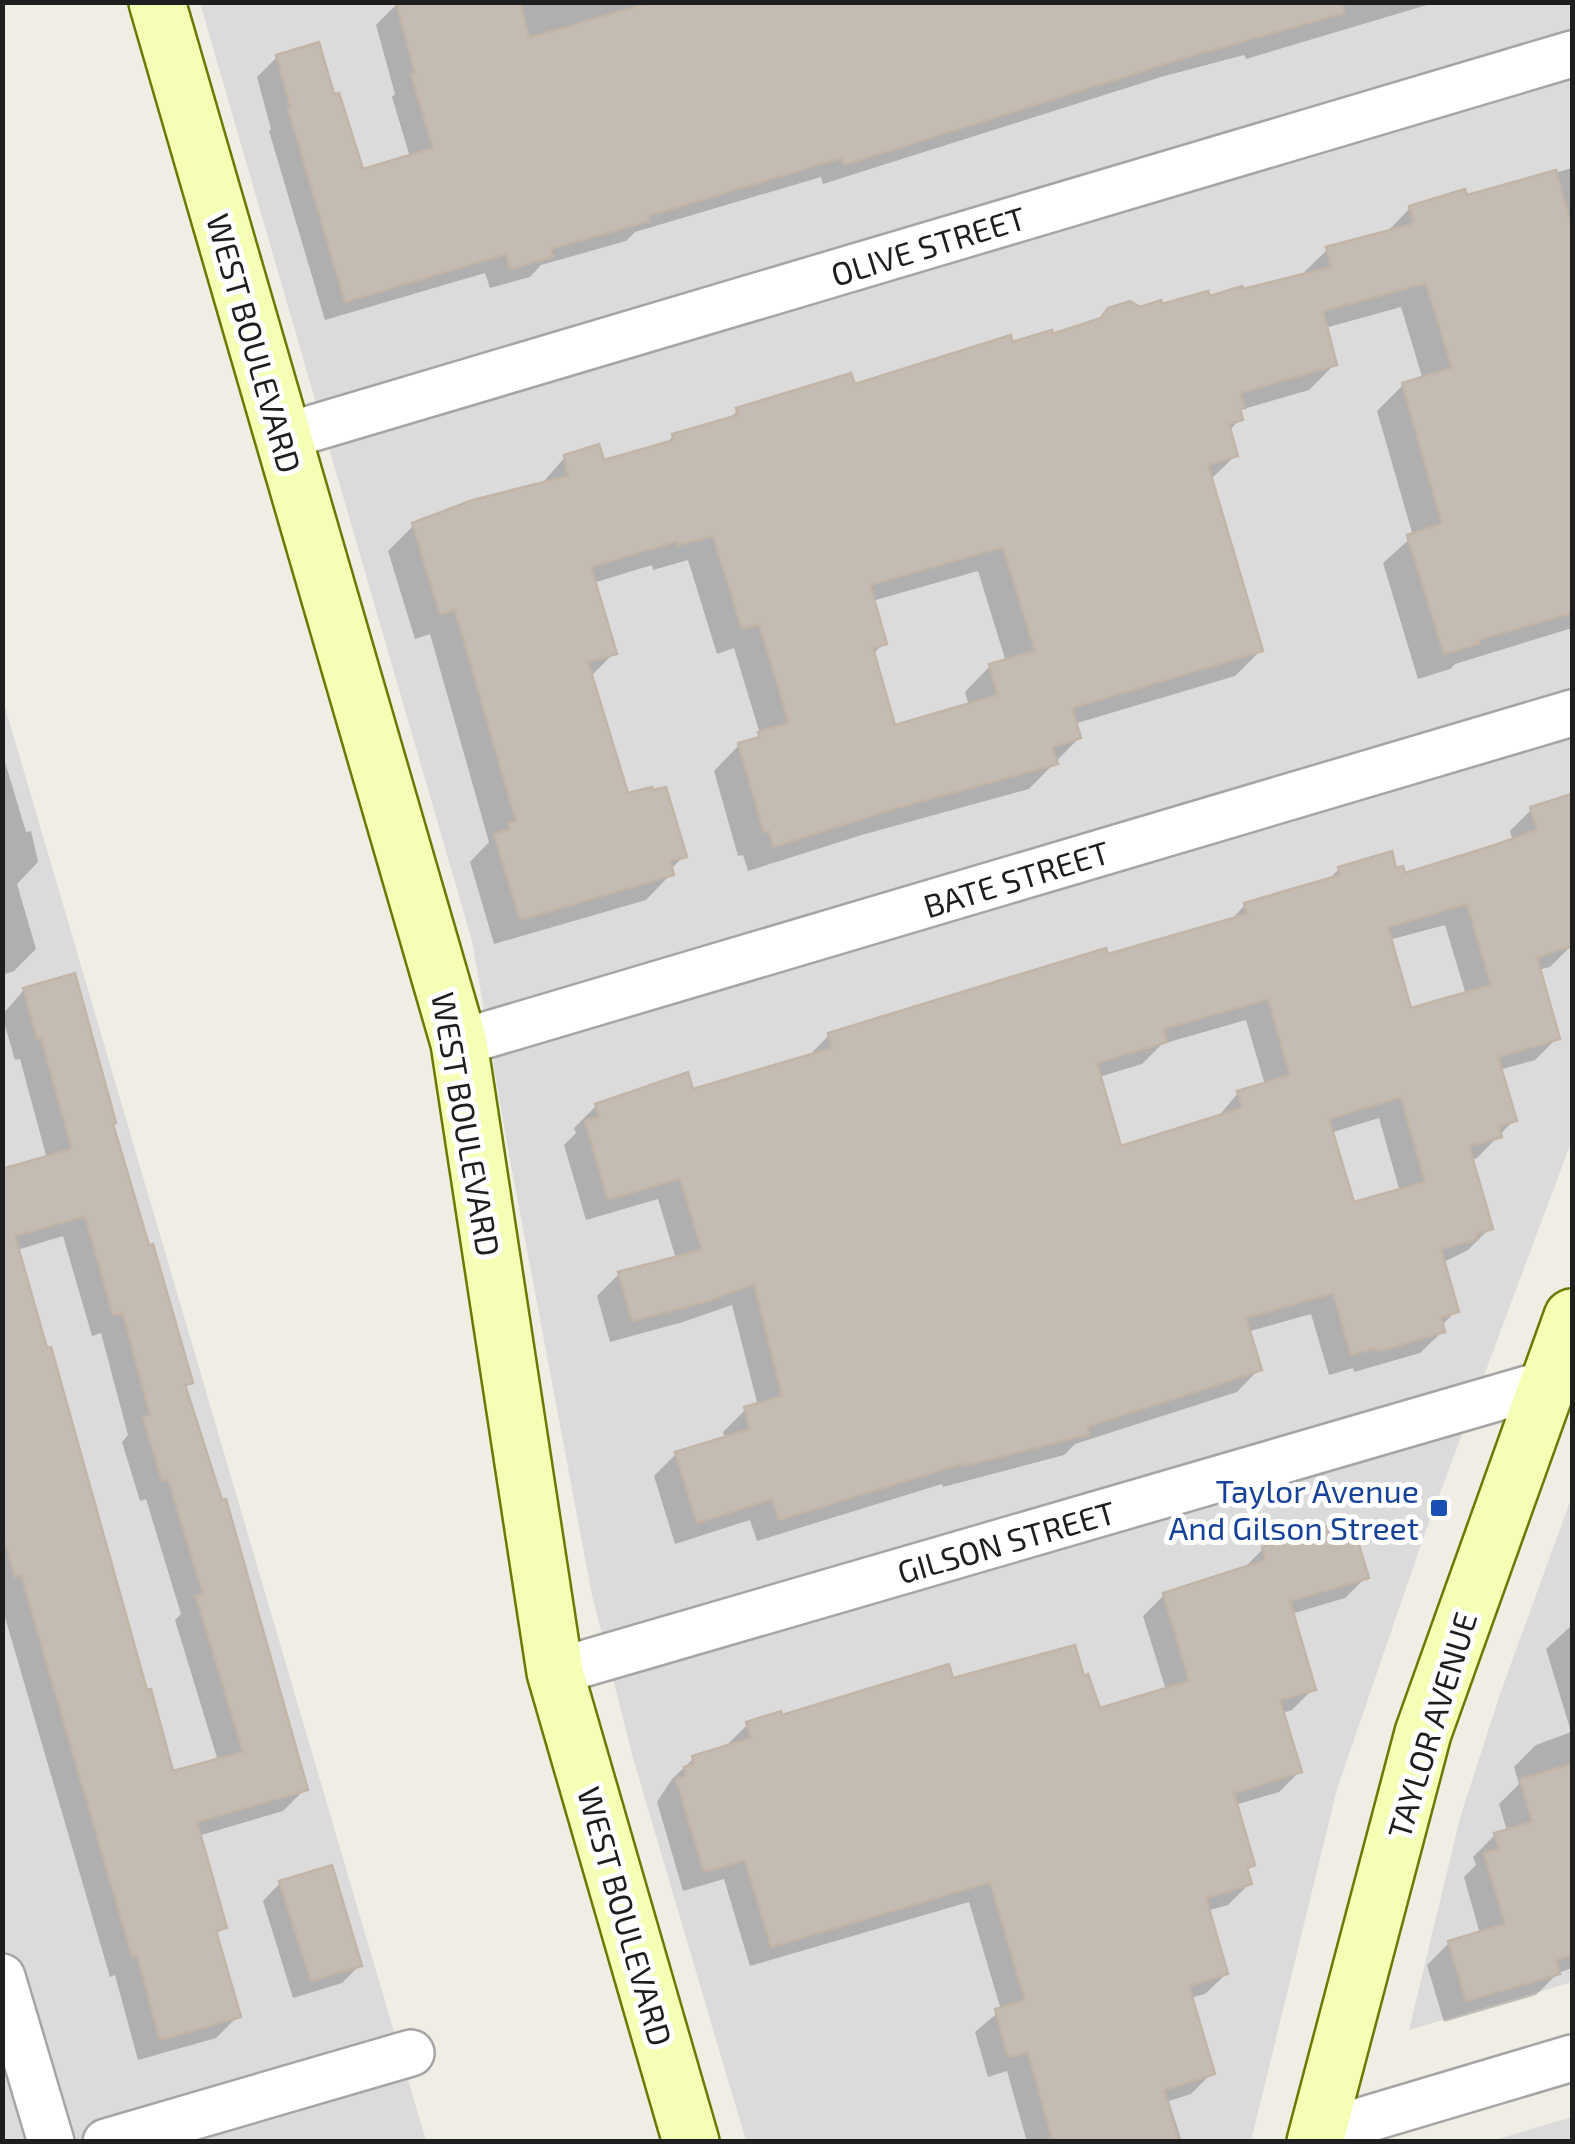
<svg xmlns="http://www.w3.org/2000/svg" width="1575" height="2144" font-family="'Exo 2',sans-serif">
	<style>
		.residential { fill: #dcdbdb }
		.shadow { fill: #0003; fill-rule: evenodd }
		.building { fill: #c4bcb3; stroke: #c3b4a5; stroke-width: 2.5; fill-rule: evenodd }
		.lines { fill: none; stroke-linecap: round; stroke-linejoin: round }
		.street-casing { stroke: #a5a5a5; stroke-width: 50 }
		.secondary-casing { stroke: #667b00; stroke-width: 60 }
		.street { stroke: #fff; stroke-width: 45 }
		.secondary { stroke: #f6fdb4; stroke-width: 55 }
		.transit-dot { fill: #1a4fb4; stroke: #fff; stroke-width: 4 }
		.labels { text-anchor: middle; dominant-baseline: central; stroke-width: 10; stroke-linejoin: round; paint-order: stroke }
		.street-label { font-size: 32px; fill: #1e1e1e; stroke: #fff }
		.transit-label { font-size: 32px; fill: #164399; stroke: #fff; text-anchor: end }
	</style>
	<rect width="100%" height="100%" fill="#f0ede4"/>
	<g class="residential">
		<path d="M200,3H1572V1140L1424,1536L1337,1789L1251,2141H746L633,1758L592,1595L510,1160L472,941Z"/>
		<path d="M3,700L426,2141H3Z"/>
		<path d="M1572,1496V1982L1409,2030L1460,1818L1500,1694Z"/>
		<path d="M1572,2117V2141H1491Z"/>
	</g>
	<g class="shadow">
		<path d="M403,2H1437L1246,59L1244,55L1161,77L823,184L821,177L635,232L626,241L541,265L530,277L490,288L485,273L325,320L269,131L271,129L257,77L277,57L333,98L362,172L410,157L392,97L395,94L376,25L397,4Z"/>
		<path d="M1572,168V628L1455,664L1450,669L1418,679L1383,563L1413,536L1377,411L1403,385L1423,380L1401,307L1325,328L1335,364L1309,390L1240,410V419L1229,431L1236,455L1210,480L1260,651L1235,676L1074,724L1079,738L1029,789L865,834L748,871L743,855L738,856L714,771L739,745L752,741L760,734L734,648L717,654L688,560L653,570L652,565L593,583L614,653L590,677L627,796L684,856L670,870L671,874L646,900L494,944L470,862L489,842L430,634L415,639L388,551L414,525L540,486L565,457L603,463L664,446L673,436L727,421L737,411L853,387L1051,337L1097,322L1109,310L1160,308L1241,292L1301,275L1327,250L1385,234L1410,208L1465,199ZM978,571L1006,662L990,666L965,692L969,706L893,728L872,655L884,643L872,601Z"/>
		<path d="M2,752L26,832L31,831L38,862L17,884L36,949L14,971L2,975Z"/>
		<path d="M1572,796V919L1566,925L1572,945L1550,967L1538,970L1557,1038L1535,1060L1499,1070L1514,1120L1477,1158L1471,1160L1490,1228L1468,1250L1442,1263L1456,1311L1441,1326L1443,1331L1420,1353L1354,1372L1353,1368L1329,1375L1311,1314L1247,1332L1259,1369L1237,1392L1075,1444L1064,1455L943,1487L942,1484L757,1541L750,1520L675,1544L654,1476L676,1454L725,1439L723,1432L745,1410L758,1406L732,1305L683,1322L610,1342L597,1296L619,1274L676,1259L658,1199L586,1220L564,1145L576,1133L574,1128L596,1106L691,1092L807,1058L829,1035L1229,922L1245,905L1326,882L1339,869L1395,871L1404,876L1513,841L1510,831L1532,809ZM1445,925L1466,995L1410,1011L1389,940ZM1246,1020L1265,1085L1238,1093L1217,1118L1119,1149L1099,1077L1142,1064L1162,1044ZM1379,1118L1400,1192L1352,1206L1330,1133Z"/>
		<path d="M24,990L111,1125L190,1382L184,1389L305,1789L283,1811L198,1836L224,1927L215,1936L238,2016L216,2038L138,2060L115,1975L110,1977L2,1607V1172L47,1159L20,1059L15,1060L2,1015ZM63,1236L92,1336L101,1333L128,1435L122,1442L140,1501L146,1499L181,1614L175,1620L218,1761L172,1774L17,1250Z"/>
		<path d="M1263,1549L1366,1577L1345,1598L1291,1614L1313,1689L1292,1710L1282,1713L1300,1771L1279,1792L1235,1805L1253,1864L1246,1872L1249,1884L1228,1905L1207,1911L1226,1974L1205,1994L1190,1998L1212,2073L1191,2094L1169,2101L1182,2142H1027L1007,2071L988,2077L975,2032L1001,2010L969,1902L750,1966L724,1879L683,1891L657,1802L672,1779L693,1759L728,1748L727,1745L748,1724L952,1681L1082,1679L1098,1711L1166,1690L1143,1616L1164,1595L1241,1571Z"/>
		<path d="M1572,1625V1968L1558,1973L1536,1995L1444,2022L1427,1965L1449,1943L1480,1934L1464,1877L1476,1865L1473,1857L1495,1835L1507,1831L1499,1804L1519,1784L1514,1767L1536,1745L1571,1732L1546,1649Z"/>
		<path d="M280,1883L360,1965L342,1983L293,1998L263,1901Z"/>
	</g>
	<g class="building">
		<path d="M396,2H520L529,38L652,2H1343L1344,13L1184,58L844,165L841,158L648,216L650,221L550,249L553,257L510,269L506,254L345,302L288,108H291L276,55L319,42L334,94L339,93L363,169L433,148L411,74L415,73Z"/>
		<path d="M1556,170L1572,229V613L1478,640L1479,644L1444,654L1407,535L1442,524L1402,383L1452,368L1426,283L1323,311L1337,365L1240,393L1245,408L1240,409L1243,420L1229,424L1238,456L1208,465L1263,651L1072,708L1081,738L1052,747L1058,764L893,809L773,847L769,831L764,832L738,743L760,737L758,732L789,723L759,624L742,629L713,536L678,545L677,541L591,567L617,654L588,662L628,793L652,787L653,790L666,787L687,857L670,861L674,875L520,920L494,834L510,829L508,823L516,821L455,610L440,614L412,523L473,500L568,476L564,455L599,444L604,460L674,440L672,434L738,415L736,408L851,373L855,384L1011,335L1012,342L1052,330V334L1101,318L1108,308L1130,301L1140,307L1161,300L1162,304L1208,291L1210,296L1242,286L1243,289L1331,267L1326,247L1409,225L1414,221L1409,206L1465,189L1467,195ZM1003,547L1035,651L989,664L998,695L895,725L873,648L887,644L870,585Z"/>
		<path d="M1572,794V946L1537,957L1560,1039L1498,1057L1517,1121L1499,1126L1502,1137L1469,1146L1493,1229L1476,1234L1477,1239L1441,1249L1459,1312L1441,1317L1445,1332L1376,1352L1375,1348L1351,1355L1333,1293L1246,1318L1262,1370L1087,1427L1089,1434L964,1466V1463L779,1520L772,1499L697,1523L675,1452L750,1429L744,1407L782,1396L754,1284L708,1301L632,1321L618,1272L702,1250L680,1178L608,1200L585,1121L599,1117L595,1104L688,1072L693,1089L832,1048L828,1033L1106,948L1108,954L1247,914L1244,903L1340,875L1338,867L1392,851L1396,868L1403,866L1405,873L1495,845L1537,830L1530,807ZM1467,904L1491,985L1411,1008L1388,927ZM1268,999L1290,1075L1237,1091L1242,1108L1121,1146L1097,1063L1167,1042L1163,1029ZM1401,1097L1425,1182L1354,1202L1329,1119Z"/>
		<path d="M75,973L116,1123L113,1124L149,1245L153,1244L193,1383L185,1385L222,1500L226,1499L308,1790L197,1822L227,1928L216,1931L241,2017L160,2040L137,1955L132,1956L21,1575L15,1577L2,1532V1169L72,1149L41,1038L37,1039L23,988ZM85,1216L113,1315L123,1313L150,1415L143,1417L162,1481L168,1479L203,1594L196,1596L243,1752L173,1771L151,1689L147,1690L51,1347L47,1348L15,1236Z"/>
		<path d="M1351,1519L1369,1578L1290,1601L1316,1690L1280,1700L1302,1772L1234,1793L1255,1865L1247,1868L1252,1884L1206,1898L1228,1974L1189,1986L1215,2074L1164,2090L1179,2142H1053L1028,2052L1008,2057L995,2009L1025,2000L990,1882L771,1947L745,1860L704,1872L676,1779L686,1776L684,1767L694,1764L692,1756L751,1738L746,1722L781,1711L782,1715L949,1664L953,1678L1075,1645L1084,1676L1088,1674L1100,1708L1189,1681L1163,1593L1266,1560L1262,1547Z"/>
		<path d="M1572,1764V1955L1556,1960L1560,1974L1466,2001L1448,1941L1505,1924L1484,1853L1499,1849L1494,1833L1532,1822L1520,1779Z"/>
		<path d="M332,1865L362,1966L311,1981L279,1881Z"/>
	</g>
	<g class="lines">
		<g class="street-casing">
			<g id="street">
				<path d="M283,437L1572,54"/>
				<path d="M459,1043L1572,713"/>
				<path d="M555,1672L1572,1376"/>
				<path d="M2,1977L51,2142"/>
				<path d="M1317,2134L1572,2058"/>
				<path d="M106,2142L411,2053"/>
			</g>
		</g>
		<g class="secondary-casing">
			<g id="secondary">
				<path d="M157,2L459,1043L555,1672L691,2142"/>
				<path d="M1315,2142L1423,1733L1572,1317"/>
			</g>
		</g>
		<use href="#street" class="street"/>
		<use href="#secondary" class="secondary"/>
	</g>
	<rect class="transit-dot" x="1429" y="1498" width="20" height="20" rx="5"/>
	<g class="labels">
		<g class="street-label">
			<text transform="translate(928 245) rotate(-17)">OLIVE STREET</text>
			<text transform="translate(255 343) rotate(74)">WEST BOULEVARD</text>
			<text transform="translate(1016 878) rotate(-17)">BATE STREET</text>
			<text transform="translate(467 1124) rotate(80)">WEST BOULEVARD</text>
			<text transform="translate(1006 1541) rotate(-16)">GILSON STREET</text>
			<text transform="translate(1431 1725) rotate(-73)">TAYLOR AVENUE</text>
			<text transform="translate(626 1916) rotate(74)">WEST BOULEVARD</text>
		</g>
		<g class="transit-label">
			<text x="1419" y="1490">Taylor Avenue<tspan x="1419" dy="37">And Gilson Street</tspan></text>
		</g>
	</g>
	<rect width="1575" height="2144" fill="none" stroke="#1e1e1e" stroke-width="10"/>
</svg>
